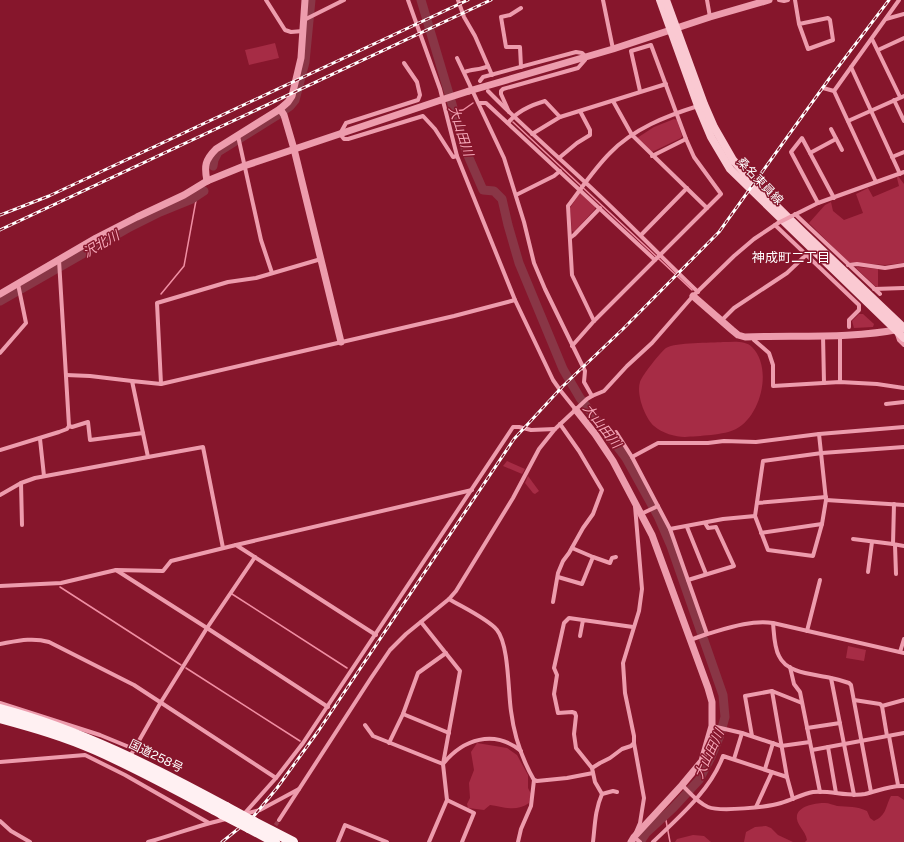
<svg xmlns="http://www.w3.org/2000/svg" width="904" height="842" font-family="'Public Sans','Noto Sans JP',sans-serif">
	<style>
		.green { fill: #a62c45 }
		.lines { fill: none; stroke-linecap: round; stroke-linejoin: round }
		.stream { stroke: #f08ea3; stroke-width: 1.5 }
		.river { stroke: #893646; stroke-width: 9 }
		.minor-tunnel { stroke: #98394c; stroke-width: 4; stroke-dasharray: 4 2; stroke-linecap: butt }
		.minor { stroke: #ed9cad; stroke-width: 4 }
		.tertiary { stroke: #ed9cad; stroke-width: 7 }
		.secondary { stroke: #fac9d2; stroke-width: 8 }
		.trunk { stroke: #fff0f2; stroke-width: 10 }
		.rail-casing { stroke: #fff; stroke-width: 3 }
		.rail { stroke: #86162c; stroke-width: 1.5; stroke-dasharray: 4.5; stroke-linecap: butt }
		.minor-bridge { stroke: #ed9cad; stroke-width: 4 }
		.tertiary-bridge { stroke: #ed9cad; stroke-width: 7 }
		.trunk-bridge { stroke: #fff0f2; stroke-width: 10 }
		.labels { text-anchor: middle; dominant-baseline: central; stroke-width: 3; stroke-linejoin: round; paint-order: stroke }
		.street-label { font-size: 12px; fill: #fff; stroke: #86162c }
		.water-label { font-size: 13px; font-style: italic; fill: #f5a7b8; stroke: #86162c }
		.neighbourhood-label { font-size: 13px; fill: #fff; stroke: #86162c }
	</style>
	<rect width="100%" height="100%" fill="#86162c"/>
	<g class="green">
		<path d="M275,43L279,58L249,65L245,50Z"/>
		<path d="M674,119L677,120L682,136L681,138L652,152L637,138L654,127Z"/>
		<path d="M898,176L904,184V263L885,265L848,262L809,223L825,205L831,202L833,211L844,220L863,213L856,194L868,188L873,197L899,186L897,178Z"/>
		<path d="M579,194H583L595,205V209L574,232L572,231L570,208Z"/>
		<path d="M857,267L878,269V287L875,286L856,268Z"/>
		<path d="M859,314H863L874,324L873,327L854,328L852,321Z"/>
		<path d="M723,342C733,342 745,340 752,347C773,368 761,416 736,429C725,435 698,436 685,437C675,437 662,433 654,426C645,418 636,394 640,382C643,374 660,353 666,348C676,342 711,343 723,342Z"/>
		<path d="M507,461L525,469L522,474L503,466Z"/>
		<path d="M528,476L539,491L535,494L533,493L525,483Z"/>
		<path d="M848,646L866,650L864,661L846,658Z"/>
		<path d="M477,743L507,748L517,755L528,775V788L531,794L529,803C517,812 503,807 490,805L484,810L468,808L467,804L470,798L469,783L474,770L471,752Z"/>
		<path d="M891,796H898L904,800V842H805L807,840C806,831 795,824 797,815C800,805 817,803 825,803C829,803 833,805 837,806C848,807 857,806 867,811L870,818L874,821C887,815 885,807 891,796Z"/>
		<path d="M766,826L771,828L778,835L793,842H744L746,832L755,827Z"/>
		<path d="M693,835L704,836L711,842H675L677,839Z"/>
	</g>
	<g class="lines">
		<g class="stream">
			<path d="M454,111L463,110L473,103"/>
			<path d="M513,122L692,290"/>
			<path d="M161,294L184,266L197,195"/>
			<path d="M60,587L181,665"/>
			<path d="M232,594L347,668"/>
			<path d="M186,668L300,741"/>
			<path d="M665,815L670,842"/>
		</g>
		<g class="river">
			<path d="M421,0L466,151L483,190L494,191L502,199L508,225L519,263L563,369L580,398L626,458L658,516L671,546L723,695L725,717L720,735L711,757L699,780L673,808L646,833L640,842"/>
			<path d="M213,166L214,160L218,152L276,116L290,106L295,100L305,62L311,0"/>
			<path d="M0,301L128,228L160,212L192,199L204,191"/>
		</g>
		<path class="minor-tunnel" d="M272,830L279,820"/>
		<g class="minor">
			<path d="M266,0L285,30L291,32L303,31"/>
			<path d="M408,0L440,89L457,156L515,300L553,380L560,390L576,410"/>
			<path d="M458,0L464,17L475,36L492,75"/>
			<path d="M603,0L613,49"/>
			<path d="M707,0L710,17"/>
			<path d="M779,0L784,1L788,0"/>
			<path d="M795,0L799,24L808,49L833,40L830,20L828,18L799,24"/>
			<path d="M521,8L510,15L501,17L506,47H520L521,67"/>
			<path d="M886,19L904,14"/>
			<path d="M304,20L344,0"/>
			<path d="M872,39L900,97"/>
			<path d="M878,50L904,38"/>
			<path d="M457,58L504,158L524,222L534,263L545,289L585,371L584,382L592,396"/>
			<path d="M404,63L417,82L420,95L418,100L346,123L340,134L344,139H348L423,116L435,129L453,157L457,156"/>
			<path d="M851,67L900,174"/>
			<path d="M465,72C472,69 481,70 488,66"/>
			<path d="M480,81L483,77L576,52L582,53L586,57L585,60L578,68L503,89L501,91V94L509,112"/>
			<path d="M823,88L834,91L876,182"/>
			<path d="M488,91C519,123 553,152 586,183C624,218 660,256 698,292"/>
			<path d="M834,91L899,0"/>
			<path d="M894,100L904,121"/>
			<path d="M613,101L632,135L707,208"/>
			<path d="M479,103H486L655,260"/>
			<path d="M848,121L904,96"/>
			<path d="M508,123C517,111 531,105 545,101L560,117"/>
			<path d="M831,129L842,150"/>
			<path d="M532,134L560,117L666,84"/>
			<path d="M238,136L261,240L272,273"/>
			<path d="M810,153L836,139"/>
			<path d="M652,156L686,139"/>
			<path d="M892,157L904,152"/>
			<path d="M559,158L577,143L590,135V130L580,111"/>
			<path d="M516,195L554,176L560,171"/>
			<path d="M818,203L791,152L802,138L834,198"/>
			<path d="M795,214L880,294"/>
			<path d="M792,216L818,203L904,172"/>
			<path d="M775,225L859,305V310L849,320V327"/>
			<path d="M641,235L687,188"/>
			<path d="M570,238L574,235L600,208"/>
			<path d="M848,265L857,264L885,268L904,265"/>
			<path d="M874,289L904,288"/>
			<path d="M594,321L572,275L568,206C581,189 594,169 610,153C633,129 666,116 698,106"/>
			<path d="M721,321L734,308L787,273L806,255"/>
			<path d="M897,334L899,340L904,345"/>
			<path d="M823,335L824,383"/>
			<path d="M753,337L754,340L769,353L773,365V386L840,382L877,384L904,388"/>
			<path d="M572,346L594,321L721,194L694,157L686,139L651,45L631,51L640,91"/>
			<path d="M0,353L26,323L18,284"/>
			<path d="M66,375L90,376L132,381"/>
			<path d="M840,382V335"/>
			<path d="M161,384L454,316L515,300"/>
			<path d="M886,404L904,402"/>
			<path d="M69,426L72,427L88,422L90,440L143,433"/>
			<path d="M616,432L632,457L670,529L707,634L690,640"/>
			<path d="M40,439L44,476"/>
			<path d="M0,450L59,432L67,429L69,426L59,260"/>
			<path d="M632,457L658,443H708L724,441L756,442L819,434L904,427"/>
			<path d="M21,483L22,525"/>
			<path d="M0,495L21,483L35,478L148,457"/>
			<path d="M826,500L904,505"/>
			<path d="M757,503L826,497"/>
			<path d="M894,504L893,544L904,546"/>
			<path d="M641,514L658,506"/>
			<path d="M755,516L768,550L813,556L822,524L826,500L819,434"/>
			<path d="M687,527L706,574"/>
			<path d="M670,529L723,519L755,516L763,461L822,453L904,447"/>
			<path d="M761,533L822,524"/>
			<path d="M853,539L893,544"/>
			<path d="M236,545L472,490"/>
			<path d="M895,545L896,574"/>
			<path d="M223,548L203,447L148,457L132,381L161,384L157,303L228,282L256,278L321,259"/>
			<path d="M572,548L593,557L610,563L612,558L616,557"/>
			<path d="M116,570L207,628L328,707"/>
			<path d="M868,572L872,542"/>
			<path d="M558,577L582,584L593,557"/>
			<path d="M688,580L734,566L716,527L708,528L705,523"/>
			<path d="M0,586L61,583L116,570L163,571L171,561L236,545L376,635"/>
			<path d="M449,599C462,607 488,619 497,630C509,645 508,691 511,711C514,735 522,759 534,780L537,781L567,778L593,773"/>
			<path d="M553,602L558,573L563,561L569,553L583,528L593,514L602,490L579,451L560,424"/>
			<path d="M583,620L569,618L564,623L554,668L557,675L554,694L558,713L572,712L575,713L576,716L574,734L576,748L592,768L595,782L602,794"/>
			<path d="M421,622L460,671L443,764L447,800L429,842"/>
			<path d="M773,623C774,633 774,647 779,656C787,674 815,674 831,678C837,679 843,681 849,683L851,685L871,792"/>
			<path d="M807,631L820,580"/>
			<path d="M707,634C728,628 750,620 773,623L904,653"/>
			<path d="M580,636L583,620L633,627"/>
			<path d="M0,644C17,641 32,637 49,642L134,685L276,778"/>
			<path d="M900,652L904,639"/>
			<path d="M790,667L794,684L800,692L820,792"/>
			<path d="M831,678L854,795"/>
			<path d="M772,691L787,777L793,799"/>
			<path d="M854,700L880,704L882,706L887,736"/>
			<path d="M0,703L100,735L134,749"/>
			<path d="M882,706L904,700"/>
			<path d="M403,714L449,733"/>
			<path d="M365,725L373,736L443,764C463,739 494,729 521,751"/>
			<path d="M712,726L742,733L781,746L810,742"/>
			<path d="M807,728L840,723"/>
			<path d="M752,736L745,696L772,691L802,703"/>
			<path d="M889,736L898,785"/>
			<path d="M389,743L403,714L418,673L446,653"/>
			<path d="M634,743L644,798L640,823L634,837L640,842"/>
			<path d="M828,747L836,793"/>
			<path d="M812,750L904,733"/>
			<path d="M132,753L161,702L207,628L255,557"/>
			<path d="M734,759L742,733"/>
			<path d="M0,762L85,755L125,775L209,823"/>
			<path d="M592,768L600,763L610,758L622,749L631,746L634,743V736L625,693L623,663L639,611L642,589L635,506"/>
			<path d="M765,769L773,743"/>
			<path d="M682,785C690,793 698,803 708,807C721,812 768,807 781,803C792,800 802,794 813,792C830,790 848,797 865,794C878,791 890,785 904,786"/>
			<path d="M447,800L474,813L462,842"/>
			<path d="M756,807L772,772"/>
			<path d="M244,814L276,778L303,743L513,427H519L531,430L555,429"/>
			<path d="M244,814L260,810L299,789"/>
			<path d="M279,820L371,678L390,650L406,634L449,599L456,591L513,498L539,449L555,429L587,399L592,396L604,391L627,366L652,343L693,296L734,256L754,239L778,223"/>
			<path d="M0,821L11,831L30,842"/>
			<path d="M148,842C174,835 199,825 226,819"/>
			<path d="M338,842L345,825L387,842"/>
			<path d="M518,842L521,829L531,806L534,780"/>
			<path d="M593,842C595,825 595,810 602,794L613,791L617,792"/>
			<path d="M653,842C678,818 711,790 723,756L787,777"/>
		</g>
		<g class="tertiary">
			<path d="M305,0L301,58L292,96L288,102L280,109L284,115L294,149L341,342"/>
			<path d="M469,91L613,49L710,17L769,0"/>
			<path d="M207,181C204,166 205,160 216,149L280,109"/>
			<path d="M0,294L96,238L137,217L184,195L207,181L244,166L441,100"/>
			<path d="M693,296L732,330L738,335L745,337C794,335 852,339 900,329"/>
			<path d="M576,410L595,434L613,461L652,535L708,688L712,702V726L702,761L682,785L634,837L631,842"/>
		</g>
		<g class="secondary">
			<path d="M660,0L698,106L711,137L730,169L904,338"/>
			<path d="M666,0L704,104L714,127L733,160L758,188L803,232L904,328"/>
		</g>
		<g class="trunk">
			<path d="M0,709C80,730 154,768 226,807"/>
			<path d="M0,718C33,727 65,736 96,750C139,769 181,792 222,814"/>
			<path d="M254,822L293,842"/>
			<path d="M249,828L275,842"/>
		</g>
		<g class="rail-casing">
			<g id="rail">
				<path d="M0,215L49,196L468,0"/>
				<path d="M0,230L491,0"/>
				<path d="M222,842L253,817L277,788L319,730L514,439L563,386L623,329L719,232L829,79L889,0"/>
			</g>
		</g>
		<use href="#rail" class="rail"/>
		<path class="minor-bridge" d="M778,223L792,216"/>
		<path class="tertiary-bridge" d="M441,100L469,91"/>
		<g class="trunk-bridge">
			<path d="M226,807L254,822"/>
			<path d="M222,814L249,828"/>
		</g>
	</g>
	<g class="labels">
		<g class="street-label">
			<text transform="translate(760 181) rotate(46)">桑名東員線</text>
			<text transform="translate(156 756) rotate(26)">国道258号</text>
		</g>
		<g class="water-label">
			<text transform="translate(461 131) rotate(72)">大山田川</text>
			<text transform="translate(101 244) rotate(-30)">沢北川</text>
			<text transform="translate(602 426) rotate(52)">大山田川</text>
			<text transform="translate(709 754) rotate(-65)">大山田川</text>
		</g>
		<g class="neighbourhood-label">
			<text x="791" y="257">神成町二丁目</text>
		</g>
	</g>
</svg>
